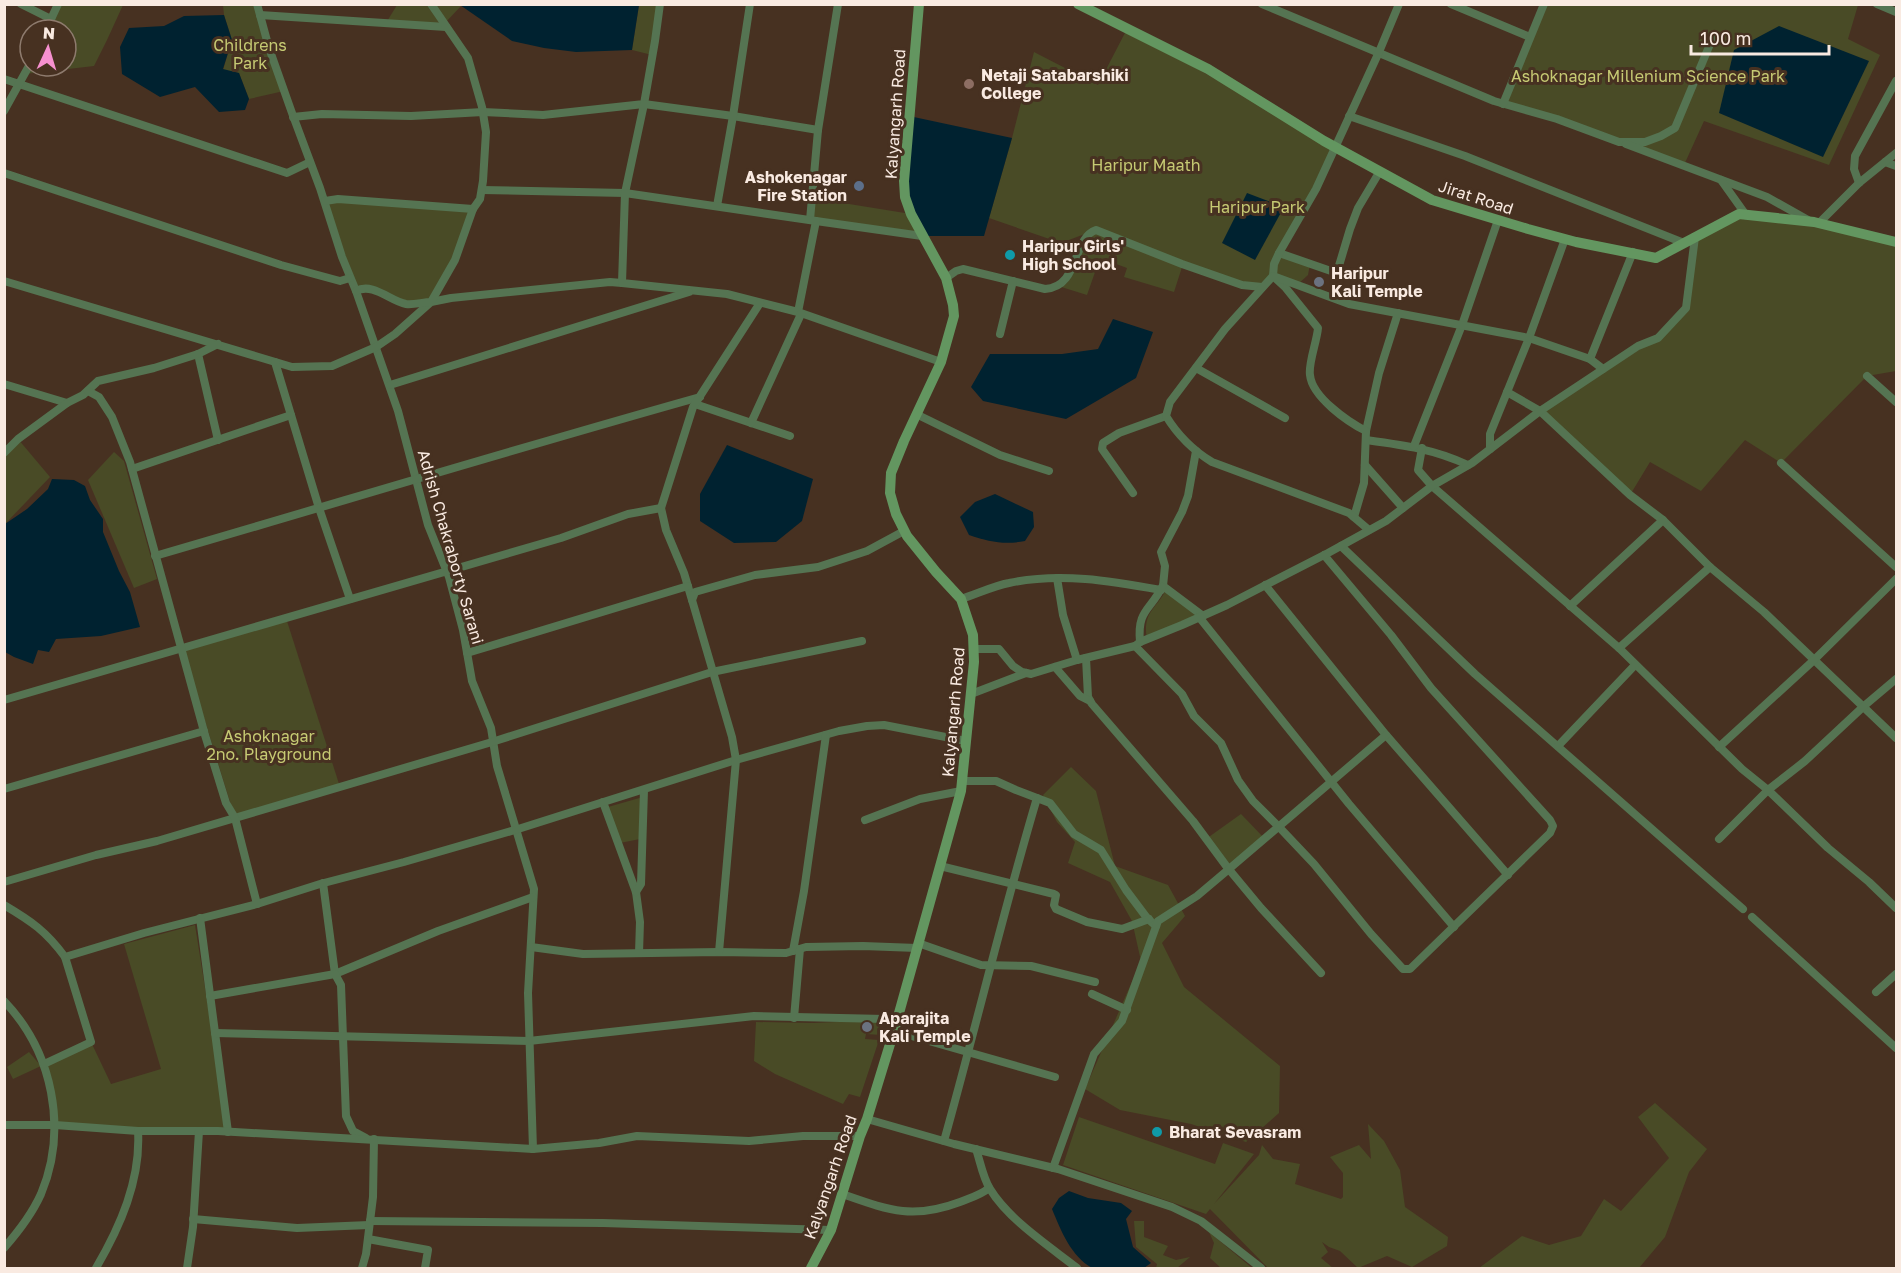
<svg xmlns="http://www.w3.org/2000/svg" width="1901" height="1273" font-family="'Golos Text',sans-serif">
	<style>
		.green { fill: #494b26 }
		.water { fill: #002230 }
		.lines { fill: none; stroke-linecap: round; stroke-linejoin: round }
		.street { stroke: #557452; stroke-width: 8 }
		.secondary { stroke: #639660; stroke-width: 10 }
		.education-dot { fill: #8d6e63; stroke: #473121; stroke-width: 2 }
		.service-dot { fill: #5c6f8a; stroke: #473121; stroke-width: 2 }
		.culture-dot { fill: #0f9aa8; stroke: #473121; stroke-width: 2 }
		.worship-dot { fill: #6b7280; stroke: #473121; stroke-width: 2 }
		.labels { text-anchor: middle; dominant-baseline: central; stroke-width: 6; stroke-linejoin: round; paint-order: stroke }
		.park-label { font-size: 16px; fill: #c6ca73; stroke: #473121 }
		.poi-label { font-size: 16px; font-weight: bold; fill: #f9eae1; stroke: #473121; text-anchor: start }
		.street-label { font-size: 16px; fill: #f9eae1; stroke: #473121 }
	</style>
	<rect width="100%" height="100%" fill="#473121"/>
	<g class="green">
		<path d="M460,4L461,6L444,24L386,23L397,5Z"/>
		<path d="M59,5H123L107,40L94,66L25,74L30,66H66V30H46Z"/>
		<path d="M223,5H257L284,91L249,99L239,73L223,70L232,40L224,15Z"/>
		<path d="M639,5H660L652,55L632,50Z"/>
		<path d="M1544,5H1858L1848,39L1880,55L1829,165L1704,121L1684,165L1503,104Z"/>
		<path d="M1127,29L1335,147L1279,253L1310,264L1308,275L1297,285L1273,276L1255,287L1183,264L1174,292L1124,277L1127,268L1100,258L1087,295L1058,286L1090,232L1061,243L989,218L1012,138L1034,52L1098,85Z"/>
		<path d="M812,198L911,214L922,236L810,220Z"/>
		<path d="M325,201L473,209L455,260L431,302H401L373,289L356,291Z"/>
		<path d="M1739,214L1810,221L1896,243V371L1867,376L1781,463L1745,440L1701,491L1650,462L1630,495L1540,411L1658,338L1686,308L1695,237Z"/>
		<path d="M18,439L50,477L5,524V453Z"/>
		<path d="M114,452L124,461L157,579L134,588L88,480Z"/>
		<path d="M1167,588L1200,615L1147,639C1142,611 1157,609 1167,588Z"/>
		<path d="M286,618L340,787L235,818L182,647Z"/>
		<path d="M1071,767L1096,791L1115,866L1168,885L1185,916L1162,943L1184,987L1280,1066L1279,1113L1246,1142L1191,1124L1120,1110L1085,1089L1141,961L1132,921L1110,882L1068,863L1075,842L1057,822L1043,795Z"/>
		<path d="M643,797L640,839L620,843L608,807Z"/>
		<path d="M1241,814L1265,839L1229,869L1206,839Z"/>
		<path d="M195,925L228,1132L55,1125L44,1064L91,1042L111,1084L161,1069L124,944Z"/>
		<path d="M882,1020L881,1035L866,1034L865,1039L879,1040L860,1097L849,1094L843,1104L775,1074L754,1061L756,1022L813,1023Z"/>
		<path d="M29,1052L41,1066L13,1079L7,1067Z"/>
		<path d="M1655,1103L1707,1149L1689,1172L1665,1237L1639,1268H1479L1522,1236L1549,1245L1581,1236L1604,1199L1621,1211L1669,1158L1638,1117Z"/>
		<path d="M1079,1117L1215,1164L1223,1143L1254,1154L1214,1204L1259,1155L1262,1145L1273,1159L1300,1164L1295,1184L1341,1199L1343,1197V1173L1330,1157L1359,1145L1371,1159L1368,1124L1384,1141L1400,1170L1405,1207L1448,1237L1447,1246L1412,1267L1387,1256L1358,1268L1340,1251L1329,1247L1322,1242L1328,1252L1321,1258L1333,1268H1268L1210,1209L1206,1214L1063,1165Z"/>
		<path d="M1134,1221H1144V1237L1168,1246L1163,1255L1176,1260L1190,1257L1177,1268H1156L1157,1264L1136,1247Z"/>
		<path d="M1209,1232L1252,1268H1221L1210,1258L1214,1243Z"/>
	</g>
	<g class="water">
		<path d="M460,5V4L639,5L632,50L576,52L544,48L512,41Z"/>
		<path d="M224,15L232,40L223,69L239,73L249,99L245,110L219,112L195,87L160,97L122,74L120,47L129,28L164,26L184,16Z"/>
		<path d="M1779,26L1869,61L1823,157L1719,113L1734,50Z"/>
		<path d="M909,116L1012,138L984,236H922L904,181Z"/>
		<path d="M1247,193L1284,207L1255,260L1222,243Z"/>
		<path d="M1113,319L1153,332L1136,378L1066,419L983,401L971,387L990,354H1062L1098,349Z"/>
		<path d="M727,445L813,479L802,521L776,542L734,543L700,521V494Z"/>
		<path d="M52,479L74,480L85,486L90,500L103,519V532L119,571L130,592L140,627L101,636L56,639L49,652L38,650L33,664L14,657L5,652V524L27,509L48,489Z"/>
		<path d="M995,494L1033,512L1034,527L1025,541C1005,545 989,542 969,535L960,517L975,502Z"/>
		<path d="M1069,1191L1088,1198L1121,1203L1132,1211L1126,1219L1133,1247L1151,1263L1144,1268H1092C1071,1256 1061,1231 1052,1209L1059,1198Z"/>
	</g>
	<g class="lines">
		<g class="street">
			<path d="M21,4L51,19"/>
			<path d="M257,4L269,48L292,113L320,188L342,257L356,291L398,411L428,525L449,577L463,630L472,681L491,728L497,766L534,889L528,993L533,1149"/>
			<path d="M1262,4L1494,101L1557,119L1619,142H1645L1661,136L1675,128L1713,37"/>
			<path d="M1451,4L1530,37"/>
			<path d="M1877,4L1896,12"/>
			<path d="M260,15L446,27"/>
			<path d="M46,30L58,4"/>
			<path d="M4,79L287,173L310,162"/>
			<path d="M1503,104L1544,4"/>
			<path d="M4,111L30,64"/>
			<path d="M1349,116L1465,156L1684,243"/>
			<path d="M293,117L322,114L411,116L483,112L543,115L644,104L655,41L660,4"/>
			<path d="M1626,144L1767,197L1808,220"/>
			<path d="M1885,162L1896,166"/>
			<path d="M4,173L281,265L340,281L350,278"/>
			<path d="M1721,180L1746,215"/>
			<path d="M1859,183L1854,169L1855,156L1896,81"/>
			<path d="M482,190L625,193L644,104L733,116L818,130"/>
			<path d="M325,201L338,199L473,209"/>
			<path d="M717,206L733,116L750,4"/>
			<path d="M810,220L818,130L838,4"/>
			<path d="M816,221L922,236"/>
			<path d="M1819,223L1859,183L1896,153"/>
			<path d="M1279,253L1331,271L1338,269L1350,229L1358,208L1380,171"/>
			<path d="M946,278L956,271L963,269L1045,289C1080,287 1072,238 1096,230L1182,264L1242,285L1262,287"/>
			<path d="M4,281L292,367L332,366L376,347L395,334L431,302L451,298L610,282L622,283"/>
			<path d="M356,291C373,282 390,301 406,304C414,305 423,302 431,302L455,260L473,209L480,199L483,181L486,132L482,107L468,58L431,4"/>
			<path d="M798,312L727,294L622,283L625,193L816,221L798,312L941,362"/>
			<path d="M1000,334L1013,281"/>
			<path d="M198,354L218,440"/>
			<path d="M1590,359L1633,252"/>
			<path d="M275,362L319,508L350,599"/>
			<path d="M1196,368L1285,418"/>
			<path d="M1867,376L1896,402"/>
			<path d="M4,384L67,403"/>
			<path d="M390,385L689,292"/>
			<path d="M1507,392L1540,411L1630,495L1663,520L1710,567L1764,612L1896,738"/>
			<path d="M695,404L790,436"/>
			<path d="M916,414L1000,455L1049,471"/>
			<path d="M751,423L801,314"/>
			<path d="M1366,431L1379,373L1398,313"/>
			<path d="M1366,440C1403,445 1434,449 1468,465"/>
			<path d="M1414,446L1462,325L1498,220"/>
			<path d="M1422,448L1418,470L1432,486L1619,648L1742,769L1768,790L1828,848L1869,882L1896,908"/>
			<path d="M1490,449V434L1529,338L1565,239"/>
			<path d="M1196,451L1188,496L1182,512L1161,552L1165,566L1163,586L1203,616"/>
			<path d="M4,453L18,439L67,403L83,395L98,381L154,368L198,354L218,344"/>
			<path d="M1781,463L1896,567"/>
			<path d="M1365,465L1403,508"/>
			<path d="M132,469L291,415"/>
			<path d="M1133,493L1102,449L1103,443L1119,433L1166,416"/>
			<path d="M1354,517L1364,483L1366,431C1348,422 1312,397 1310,375C1308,364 1317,341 1318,328L1285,287L1273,276L1274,264L1279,253L1316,189L1379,52L1399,4"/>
			<path d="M1369,530L1349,513L1212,462C1194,451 1177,434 1166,416L1170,402L1225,329L1273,276L1349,304L1529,338L1590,359L1603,369"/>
			<path d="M1341,546L1475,674L1743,909"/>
			<path d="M155,556C337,503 518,448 700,397"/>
			<path d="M1057,578L1063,615L1077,660"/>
			<path d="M1265,585L1386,735L1508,875"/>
			<path d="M961,599C977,594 993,586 1009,583C1060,572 1111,581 1161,590"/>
			<path d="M692,600L684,573L666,530L661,508L693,407L760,303"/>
			<path d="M1570,606L1663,520"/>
			<path d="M1199,617L1349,804L1454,927"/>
			<path d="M1140,642C1137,610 1150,611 1162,587"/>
			<path d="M1135,646L1182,694L1194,716L1221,743L1238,780L1253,801L1279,827L1314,864L1371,934L1403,969H1410L1550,833L1553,826L1550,820L1431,688L1391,635L1324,555"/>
			<path d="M1619,648L1710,567"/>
			<path d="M975,649H999L1013,666L1022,672L1031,674L1077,660L1135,646L1140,642L1182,625L1227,605L1328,553L1386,521L1432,486L1472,463L1540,411L1638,346L1658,338L1686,308L1695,237"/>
			<path d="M467,653L688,586"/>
			<path d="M1086,658L1088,697L1092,704L1193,821L1227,867L1261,908L1321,973"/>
			<path d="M1055,667L1080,696L1090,701"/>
			<path d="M971,694L1026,673"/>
			<path d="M4,700L561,538L628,514L661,508"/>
			<path d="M1558,746L1635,665"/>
			<path d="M1719,747L1814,660L1896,579"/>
			<path d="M962,781H996L1016,790L1050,803L1074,834L1101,850L1126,890L1147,918L1156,926"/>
			<path d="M4,789L204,731"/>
			<path d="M603,802L636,892L640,922L639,953"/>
			<path d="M865,820L920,799L961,791"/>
			<path d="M1719,839L1768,790L1805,761L1864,706L1896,679"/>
			<path d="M940,866L1054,894L1056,895L1054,905L1056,909L1087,922L1122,929L1149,919"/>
			<path d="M4,882L96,855L157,841L492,742L712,672L862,641"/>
			<path d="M323,883L335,974L438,931L533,897"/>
			<path d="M636,892L641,884L644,790"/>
			<path d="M257,904L320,884L404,862L515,830L736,760L839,731L867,726L884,725L966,741"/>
			<path d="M4,905C31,921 46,931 65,957L144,933L257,904L235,818L226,803L205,735L130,462L112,417L99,397L88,391"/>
			<path d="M1752,917L1896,1048"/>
			<path d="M200,918L228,1132"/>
			<path d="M918,943L981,965L1031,966L1095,982"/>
			<path d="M531,947L583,954L719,952L786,953L806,947L863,946L917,948"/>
			<path d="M793,951L804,891L826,735"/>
			<path d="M719,952L736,760L732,737L692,600L695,592L755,575L818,567L867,551L904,531"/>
			<path d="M1876,992L1896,974"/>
			<path d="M1092,994L1127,1010"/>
			<path d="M210,996L335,974L341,985L346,1116L353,1131L366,1138"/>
			<path d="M4,1001C53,1052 68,1129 41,1194C32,1214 19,1231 4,1248"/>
			<path d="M794,1018L800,949"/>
			<path d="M894,1031L1055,1077"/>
			<path d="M215,1033L529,1041L754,1016L885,1019L896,1021"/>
			<path d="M44,1064L91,1042L65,957"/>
			<path d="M867,1119L954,1144L1058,1169L1172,1207L1201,1221L1261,1268"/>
			<path d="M4,1125H55L138,1131H218L533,1149L599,1143L637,1136L749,1141L803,1136H860"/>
			<path d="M944,1141C976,1027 1003,912 1037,798"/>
			<path d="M976,1149C980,1161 983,1178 990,1189C1009,1220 1049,1246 1077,1268"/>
			<path d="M1053,1168L1094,1054L1122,1021L1158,921L1197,896L1229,869L1386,735"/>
			<path d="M842,1194C888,1210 912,1220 960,1202C970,1198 981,1195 989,1188"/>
			<path d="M193,1219L297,1228L369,1225"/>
			<path d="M370,1221L603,1223L831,1230"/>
			<path d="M368,1239L428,1250L425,1268"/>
			<path d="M96,1268C120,1227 141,1180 138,1131"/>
			<path d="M187,1268L193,1227L199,1131"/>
			<path d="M362,1268L366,1254L373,1197L374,1139"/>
		</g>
		<g class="secondary">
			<path d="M1078,4L1208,69L1324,141L1432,200L1528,229L1576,242L1656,258L1739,214L1814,222L1896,242"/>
			<path d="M811,1268L831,1230L860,1136L867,1119L894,1031L961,791L974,662L973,635L961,599L936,572L907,536L896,514L890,493L891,473L904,441L941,362L954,316L953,305L946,278L911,214L905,197L904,181L919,4"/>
		</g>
	</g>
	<circle class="education-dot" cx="969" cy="84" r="6"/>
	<circle class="service-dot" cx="859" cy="186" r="6"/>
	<g class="culture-dot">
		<circle cx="1010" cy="255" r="6"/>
		<circle cx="1157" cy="1132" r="6"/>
	</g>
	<g class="worship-dot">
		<circle cx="1319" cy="282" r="6"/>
		<circle cx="867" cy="1027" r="6"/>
	</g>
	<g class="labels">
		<g class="park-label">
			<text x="250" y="45">Childrens<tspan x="250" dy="18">Park</tspan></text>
			<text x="1648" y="76">Ashoknagar Millenium Science Park</text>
			<text x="1146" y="165">Haripur Maath</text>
			<text x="1257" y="207">Haripur Park</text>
			<text x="269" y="736">Ashoknagar<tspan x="269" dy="18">2no. Playground</tspan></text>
		</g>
		<g class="poi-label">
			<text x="981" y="75">Netaji Satabarshiki<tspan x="981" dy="18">College</tspan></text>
			<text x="847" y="177" text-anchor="end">Ashokenagar<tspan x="847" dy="18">Fire Station</tspan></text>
			<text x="1022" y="246">Haripur Girls'<tspan x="1022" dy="18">High School</tspan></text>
			<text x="1331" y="273">Haripur<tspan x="1331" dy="18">Kali Temple</tspan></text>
			<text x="879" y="1018">Aparajita<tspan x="879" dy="18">Kali Temple</tspan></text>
			<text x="1169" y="1132">Bharat Sevasram</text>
		</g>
		<g class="street-label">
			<text transform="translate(895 114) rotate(-86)">Kalyangarh Road</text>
			<text transform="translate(1476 197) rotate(18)">Jirat Road</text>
			<text transform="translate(451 547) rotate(74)">Adrish Chakraborty Sarani</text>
			<text transform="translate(953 712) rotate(-85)">Kalyangarh Road</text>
			<text transform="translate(830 1177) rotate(-71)">Kalyangarh Road</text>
		</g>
	</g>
	<rect width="1901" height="1273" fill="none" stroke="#f9eae1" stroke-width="12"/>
	<g transform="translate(48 48) rotate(4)"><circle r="28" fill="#473121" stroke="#8e7b6e" stroke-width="1.5"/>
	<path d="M0-4.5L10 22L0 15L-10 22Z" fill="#f690cf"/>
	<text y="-9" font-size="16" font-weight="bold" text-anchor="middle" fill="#f9eae1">N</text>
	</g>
	<path d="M1691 45v9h138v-9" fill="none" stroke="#f9eae1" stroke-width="3"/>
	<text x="1700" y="45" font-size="18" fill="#f9eae1" stroke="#473121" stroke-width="4.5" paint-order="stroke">100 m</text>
</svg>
